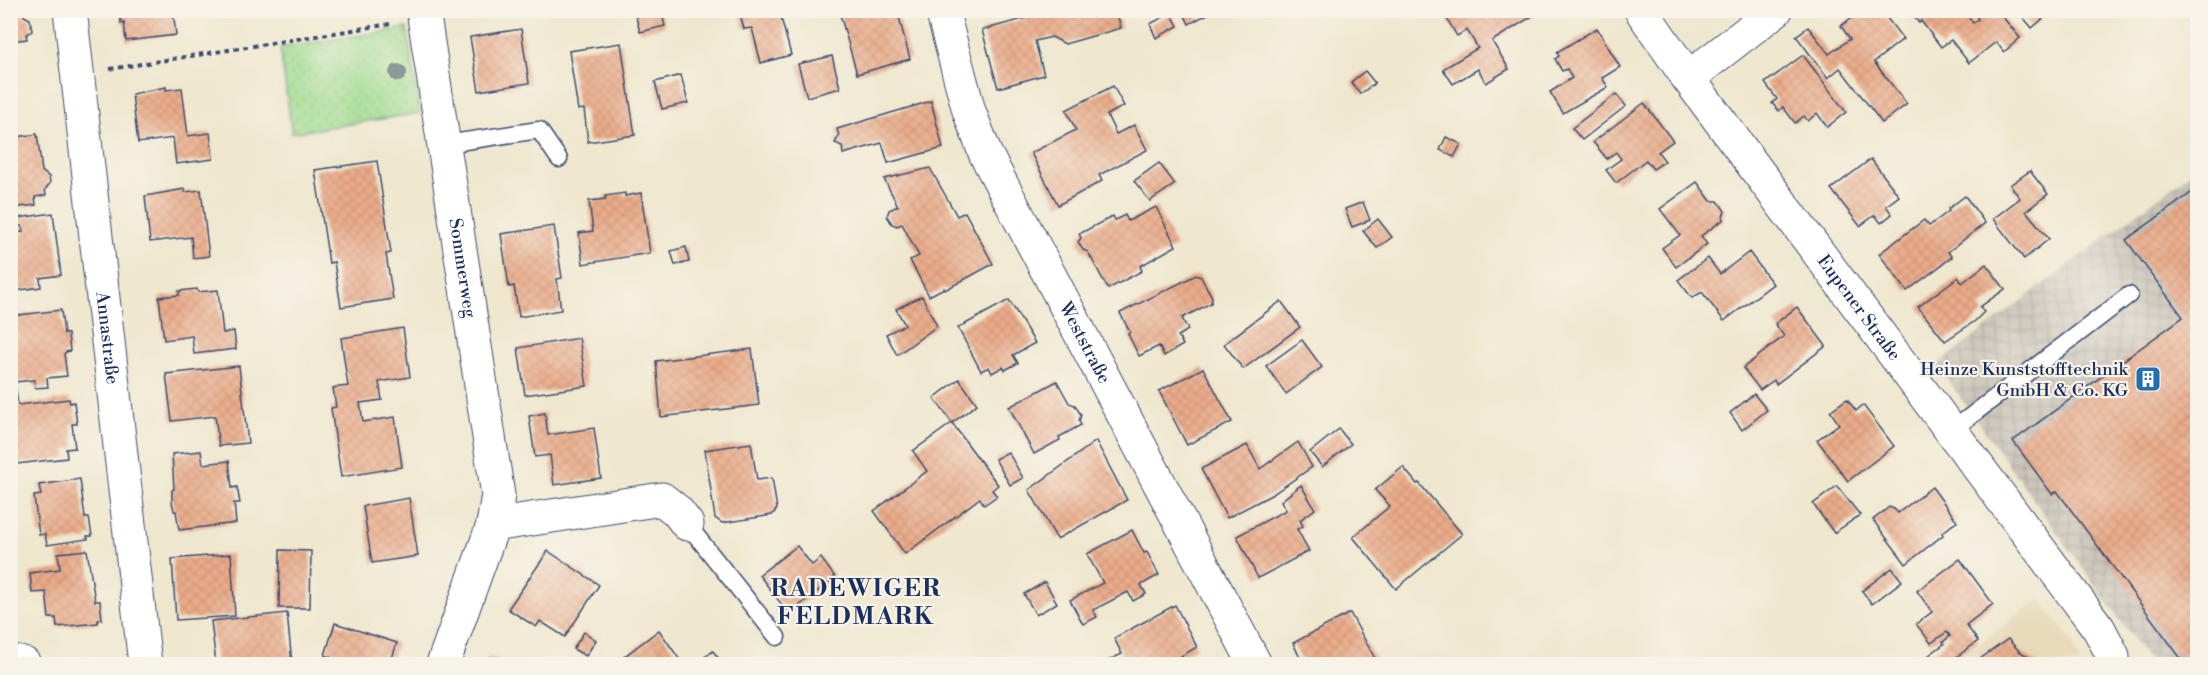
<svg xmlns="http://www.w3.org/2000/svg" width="2208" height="675" font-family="'Libre Bodoni',serif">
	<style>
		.built { fill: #e8d9ba }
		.industrial { fill: url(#industrial-grid) }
		.grass { fill: url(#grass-dots); stroke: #5d8576; stroke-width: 1.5 }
		.building { fill: url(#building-cross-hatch) }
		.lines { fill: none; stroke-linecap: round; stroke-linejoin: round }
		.lane-casing { stroke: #3b4b6f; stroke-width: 19 }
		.street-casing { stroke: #3b4b6f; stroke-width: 35 }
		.path { stroke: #3b4b6f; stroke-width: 4; stroke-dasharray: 4.5 4.5; stroke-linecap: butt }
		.lane { stroke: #fff; stroke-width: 16 }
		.street { stroke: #fff; stroke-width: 33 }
		.tree { fill: #8d9997 }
		.labels { text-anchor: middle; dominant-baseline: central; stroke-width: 4.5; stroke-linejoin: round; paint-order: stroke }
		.street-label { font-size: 18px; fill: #1b2f5e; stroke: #f7f3e8 }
		.poi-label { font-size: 18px; fill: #1b2f5e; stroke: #f7f3e8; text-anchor: end }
		.district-label { font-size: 24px; font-weight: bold; letter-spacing: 1.5px; fill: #1b2f5e; stroke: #f7f3e8 }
	</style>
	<defs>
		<pattern id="industrial-grid" width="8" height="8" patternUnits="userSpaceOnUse" patternTransform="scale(1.5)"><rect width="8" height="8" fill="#c9c3b8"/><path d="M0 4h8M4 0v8" fill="none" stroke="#aca8a1"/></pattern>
		<pattern id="grass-dots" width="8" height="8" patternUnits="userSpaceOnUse" patternTransform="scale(1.5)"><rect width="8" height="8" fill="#9fdb8f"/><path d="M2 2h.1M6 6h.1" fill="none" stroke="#88bc7e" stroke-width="1.8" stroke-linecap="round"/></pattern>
		<pattern id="building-cross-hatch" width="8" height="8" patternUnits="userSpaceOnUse" patternTransform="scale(1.5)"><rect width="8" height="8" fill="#ebac89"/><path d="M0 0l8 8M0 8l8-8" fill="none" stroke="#c99479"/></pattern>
	</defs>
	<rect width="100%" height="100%" fill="#f7f3e8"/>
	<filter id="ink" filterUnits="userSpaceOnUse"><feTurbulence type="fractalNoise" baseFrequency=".0167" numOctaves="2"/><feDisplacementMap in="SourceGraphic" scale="12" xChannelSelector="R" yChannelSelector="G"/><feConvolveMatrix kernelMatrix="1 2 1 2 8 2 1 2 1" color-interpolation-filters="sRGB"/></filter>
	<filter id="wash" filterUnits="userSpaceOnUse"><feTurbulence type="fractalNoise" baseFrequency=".008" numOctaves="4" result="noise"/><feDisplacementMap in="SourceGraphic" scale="24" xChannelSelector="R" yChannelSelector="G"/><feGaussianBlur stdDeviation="1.35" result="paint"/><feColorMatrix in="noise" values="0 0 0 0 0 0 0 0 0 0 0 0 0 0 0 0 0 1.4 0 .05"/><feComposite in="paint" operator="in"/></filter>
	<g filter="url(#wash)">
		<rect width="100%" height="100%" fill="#efe7ce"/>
		<path class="built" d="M2040,599L2073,643L2079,664H1951Z"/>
		<path class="industrial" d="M2197,168V664H2147L2148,659L1937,365Z"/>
		<path class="grass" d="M407,28L420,113L292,133L280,48Z"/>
		<g id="blocks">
			<g class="building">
				<path d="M10,10H23L24,16L30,19L32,31L26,35L27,39L10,41Z"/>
				<path d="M120,10H173L176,35L126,41L124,22L121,23Z"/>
				<path d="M634,10H661L665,26L640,32Z"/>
				<path d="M739,10H779L791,55L761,63L752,28L744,29Z"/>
				<path d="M853,10H897L910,59L857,74L840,14Z"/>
				<path d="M1045,10H1116L1121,28L1065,44L1052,37L1035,41L1044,75L998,88L982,30L1046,13Z"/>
				<path d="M1182,10H1206L1208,14L1189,24Z"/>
				<path d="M1442,10H1538L1539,12L1492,41L1509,69L1486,83L1478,69L1453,84L1443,69L1478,48L1467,30L1457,36Z"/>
				<path d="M1862,10H1881L1903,39L1874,62L1907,104L1882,123L1840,68L1828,78L1796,36L1808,27L1829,54L1850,39L1841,26Z"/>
				<path d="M1909,10H1964L1973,23L1978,19L1975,14L1980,10H1997L2020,38L2004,52L1996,42L1969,63L1951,40L1941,47L1921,21L1919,23Z"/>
				<path d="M2017,10H2053L2032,28Z"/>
				<path d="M1171,13L1178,26L1156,38L1150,24Z"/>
				<path d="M1597,28L1620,67L1602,78L1608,87L1563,113L1550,92L1572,78L1567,69L1562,71L1555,59L1559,56L1557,52Z"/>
				<path d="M521,29L529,83L479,91L470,37Z"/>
				<path d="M621,43L635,135L588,142L584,109L578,110L569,51Z"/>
				<path d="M1803,55L1846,112L1827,127L1817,113L1808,121L1804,116L1795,123L1783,107L1779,111L1772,103L1777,99L1765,83Z"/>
				<path d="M832,56L840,88L807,97L798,64Z"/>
				<path d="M1365,71L1375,83L1360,94L1351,82Z"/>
				<path d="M681,75L688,103L662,109L655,82Z"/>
				<path d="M1113,86L1124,106L1107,115L1116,134L1134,125L1147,150L1099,175L1102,181L1058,205L1031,153L1076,130L1066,110Z"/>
				<path d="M166,87V90L182,88L188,136L210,133L213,159L176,164L173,138L138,143L132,94Z"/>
				<path d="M1616,94L1626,106L1582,140L1572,128Z"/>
				<path d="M931,101L943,148L888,163L882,143L843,154L842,146L835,143L839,136L837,129Z"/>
				<path d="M1644,103L1673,141L1658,152L1665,161L1653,169L1646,160L1616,183L1606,170L1621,159L1616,152L1607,159L1593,142Z"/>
				<path d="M37,134L42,171L49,177L50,183L45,190L46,195L35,197L36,205L11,208L10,138Z"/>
				<path d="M1446,137L1461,144L1454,157L1440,150Z"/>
				<path d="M1871,159L1899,196L1886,206L1892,214L1881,223L1875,215L1860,226L1831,189Z"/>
				<path d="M377,161L391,253L386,254L393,299L341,307L334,262L329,263L315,170Z"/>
				<path d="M1159,163L1175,184L1150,201L1134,181Z"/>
				<path d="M930,168L957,216L965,212L993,264L945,290L944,288L929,296L910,260L919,256L902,224L897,226L892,224L887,216L889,210L898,206L884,179Z"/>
				<path d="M2030,171L2048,194L2026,211L2049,239L2024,259L1993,219L2020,198L2010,185Z"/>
				<path d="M1697,182L1711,201H1718L1725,211L1723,217L1724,219L1701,236L1707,244L1676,267L1662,248L1680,235L1660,209Z"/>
				<path d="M2198,188V664H2185L2057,491L2052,494L2013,441L2183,317L2126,240Z"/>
				<path d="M185,189V192L201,190L209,256L193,258L191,237L150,242L145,196Z"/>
				<path d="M625,193V196L641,193L650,253L583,264L579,233L593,231L589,201L606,199L605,196Z"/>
				<path d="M1965,196L1985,223L1948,252L1952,257L1907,291L1879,254L1924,220L1929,226L1949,211L1948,209Z"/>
				<path d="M1363,202L1370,220L1352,227L1345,209Z"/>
				<path d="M1156,207L1176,246L1140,266L1142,271L1108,289L1088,252L1083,250L1078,242L1081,238L1079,234L1113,216L1115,220L1125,215L1128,221Z"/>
				<path d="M53,213L61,275L40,278L41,287L13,291L10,281V233L23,232L22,226L12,227L11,219Z"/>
				<path d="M1378,219L1392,237L1377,248L1363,231Z"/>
				<path d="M554,226L562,278L557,279L561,310L519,317L514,286L509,287L501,234Z"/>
				<path d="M686,247L689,262L675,265L671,251Z"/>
				<path d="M1749,252L1773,284L1724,321L1702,292L1692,298L1678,280L1708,258L1720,274Z"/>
				<path d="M1986,264L2005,289L1980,307L1984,312L1975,321L1945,341L1918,307L1958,277L1962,283Z"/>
				<path d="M1196,275L1201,277L1212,297L1211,303L1182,318L1188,330L1178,336L1183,345L1164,356L1159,346L1139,356L1128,334L1130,332L1120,313Z"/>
				<path d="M197,289L198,292L218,290L223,333L234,331L236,349L194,354L192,336L164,340L159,297L179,295V291Z"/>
				<path d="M922,296L937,326L897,355L886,334L905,325L896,309Z"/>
				<path d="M1009,300L1035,343L1013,355L1018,363L1005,370L1003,367L992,373L989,367L981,371L958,328Z"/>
				<path d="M1281,301L1300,327L1243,369L1224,344Z"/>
				<path d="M1797,307L1826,346L1776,384L1774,380L1760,390L1743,368L1784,336L1775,324Z"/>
				<path d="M61,310L64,334H68L70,351L66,352L64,354L67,376L47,378L48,387L35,388L34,380L15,382L18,405L69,399L70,403L74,402L77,424H72L75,448L66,449L67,458L17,464L10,406V374H12L10,316Z"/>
				<path d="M403,328L410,377L379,382L382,400L360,403L363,422L395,417L402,467L341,477L331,408L336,407L333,388L348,386L341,338Z"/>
				<path d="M579,338L587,386L525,395L518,348Z"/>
				<path d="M1302,340L1322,367L1286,394L1266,366Z"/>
				<path d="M752,349L759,405L661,417L656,361Z"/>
				<path d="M239,366L248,443L219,446L215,416L172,421L166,374Z"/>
				<path d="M1203,368L1232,422L1187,445L1159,391Z"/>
				<path d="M959,379L977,404L952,423L934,398Z"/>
				<path d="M1057,381L1069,403L1075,405L1081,415L1079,421L1081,425L1059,437L1060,440L1034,454L1009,407Z"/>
				<path d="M1754,394L1767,410L1742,430L1730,413Z"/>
				<path d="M1847,399L1856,411L1863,405L1894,446L1848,481L1817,440L1839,424L1830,411Z"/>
				<path d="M545,413L548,435L594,428L601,478L554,485L550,455L535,457L529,416Z"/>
				<path d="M952,423L998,485L992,490L997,496L984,505L980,498L905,554L874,511L927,471L913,451Z"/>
				<path d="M1339,429L1351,444L1322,467L1310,452Z"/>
				<path d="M1096,441L1127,500L1057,539L1029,490Z"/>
				<path d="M1298,442L1312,467L1273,494L1227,518L1201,469L1247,445L1260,469Z"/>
				<path d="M751,443L757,480L772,478L777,509L772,515L722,523L715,518L705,450Z"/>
				<path d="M201,451L203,464L229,461L232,488L237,487L240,503H234L236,523L179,530L176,511H174L172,502V490L174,489L172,454Z"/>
				<path d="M1008,452L1023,478L1010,485L995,459Z"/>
				<path d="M1403,467L1417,484L1419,483L1462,534L1396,589L1353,537L1390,506L1375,490Z"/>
				<path d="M80,479L85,518H89L92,536H87L88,539L47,545L45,534L39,535L34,496L41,495L39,485Z"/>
				<path d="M1301,485L1315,509L1300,520L1303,526L1297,529L1309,551L1258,578L1237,536L1286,510L1281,501Z"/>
				<path d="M1837,486L1860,515L1834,533L1813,504Z"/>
				<path d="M1932,487L1957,521L1942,533L1943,535L1906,564L1873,520L1889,507L1894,509L1898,513Z"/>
				<path d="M409,498L418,556L372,563L363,506Z"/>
				<path d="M1132,530L1144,553L1147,552L1159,575L1141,585L1146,594L1133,601L1128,592L1093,610L1097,617L1083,624L1070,600L1103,583L1087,554Z"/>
				<path d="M797,546L812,565L821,558L835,577L789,614L759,575Z"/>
				<path d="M87,550L95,601H100L102,619L98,620V623L57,627L56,618H49L46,592L32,593L30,573L60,569L58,553Z"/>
				<path d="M280,550L311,551L310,608H279Z"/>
				<path d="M548,551L599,585L565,637L540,621L536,627L508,609Z"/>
				<path d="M231,554L235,616L176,620L172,559Z"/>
				<path d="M1960,559L1993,604L1966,625L1978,641L1947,664H1924L1921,661L1944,644L1943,642L1950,636L1947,632L1931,643L1916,624L1932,612L1917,591Z"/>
				<path d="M1892,568L1902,581L1872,604L1862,591Z"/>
				<path d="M1045,582L1057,603L1036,615L1024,594Z"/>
				<path d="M1175,605L1197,647L1181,656L1186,664H1108L1109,660L1122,654L1114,638Z"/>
				<path d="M287,613L292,664H216L211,621Z"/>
				<path d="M1350,613L1378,664H1303L1293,643Z"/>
				<path d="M335,623L397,643L390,664H329L331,657L325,655Z"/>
				<path d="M659,630L680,660L674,664H625L621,659Z"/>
				<path d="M584,632L596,640L586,656L573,649Z"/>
				<path d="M2008,639L2019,651L2040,664H1973Z"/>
				<path d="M713,651L723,664H695Z"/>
				<path d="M489,657L512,664H486Z"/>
				<path d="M1621,659L1623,664H1606Z"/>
			</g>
		</g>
	</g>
	<g filter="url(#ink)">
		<use href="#blocks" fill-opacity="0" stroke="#3b4b6f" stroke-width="1.5"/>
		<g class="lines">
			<g class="lane-casing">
				<g id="lane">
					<path d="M445,144L539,130L559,159"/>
					<path d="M1951,431L2129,295"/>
					<path d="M687,524L777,637"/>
				</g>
			</g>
			<g class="street-casing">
				<g id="street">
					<path id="s1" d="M70,10L145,664"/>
					<path id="s2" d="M423,10L498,495L493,525L443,664"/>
					<path id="s3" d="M942,10L969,111L985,153L1255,664"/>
					<path id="s4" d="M1641,10L1688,78L2099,629L2113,656L2112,664"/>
					<path d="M1688,78L1776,10"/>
					<path d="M493,525L662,499L677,511L687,524"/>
					<path d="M10,661L24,664"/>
				</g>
			</g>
			<path class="path" d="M110,69L390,24"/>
			<use href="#lane" class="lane"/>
			<use href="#street" class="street"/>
		</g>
		<circle class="tree" cx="398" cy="73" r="9"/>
	</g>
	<defs>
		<g id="building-square" transform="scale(1.35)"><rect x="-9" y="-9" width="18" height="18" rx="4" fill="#1f6fb2" stroke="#f7f3e8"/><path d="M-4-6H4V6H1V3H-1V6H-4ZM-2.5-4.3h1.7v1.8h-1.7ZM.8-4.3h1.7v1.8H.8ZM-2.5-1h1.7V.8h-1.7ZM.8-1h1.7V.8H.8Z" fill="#fff"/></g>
	</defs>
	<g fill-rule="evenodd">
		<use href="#building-square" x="2148" y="379"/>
	</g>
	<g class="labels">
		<g class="street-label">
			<text stroke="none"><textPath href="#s2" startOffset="261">Sommerweg</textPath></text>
			<text stroke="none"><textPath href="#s4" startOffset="369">Eupener Straße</textPath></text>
			<text stroke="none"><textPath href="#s1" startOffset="330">Annastraße</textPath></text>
			<text stroke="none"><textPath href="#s3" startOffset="364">Weststraße</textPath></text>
		</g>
		<g class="poi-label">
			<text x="2128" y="369">Heinze Kunststofftechnik<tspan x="2128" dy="21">GmbH &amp; Co. KG</tspan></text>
		</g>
		<g class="district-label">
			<text x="856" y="589">RADEWIGER<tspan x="856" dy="28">FELDMARK</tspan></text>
		</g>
	</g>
	<rect width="2208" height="675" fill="none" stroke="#f7f3e8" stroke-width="36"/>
</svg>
